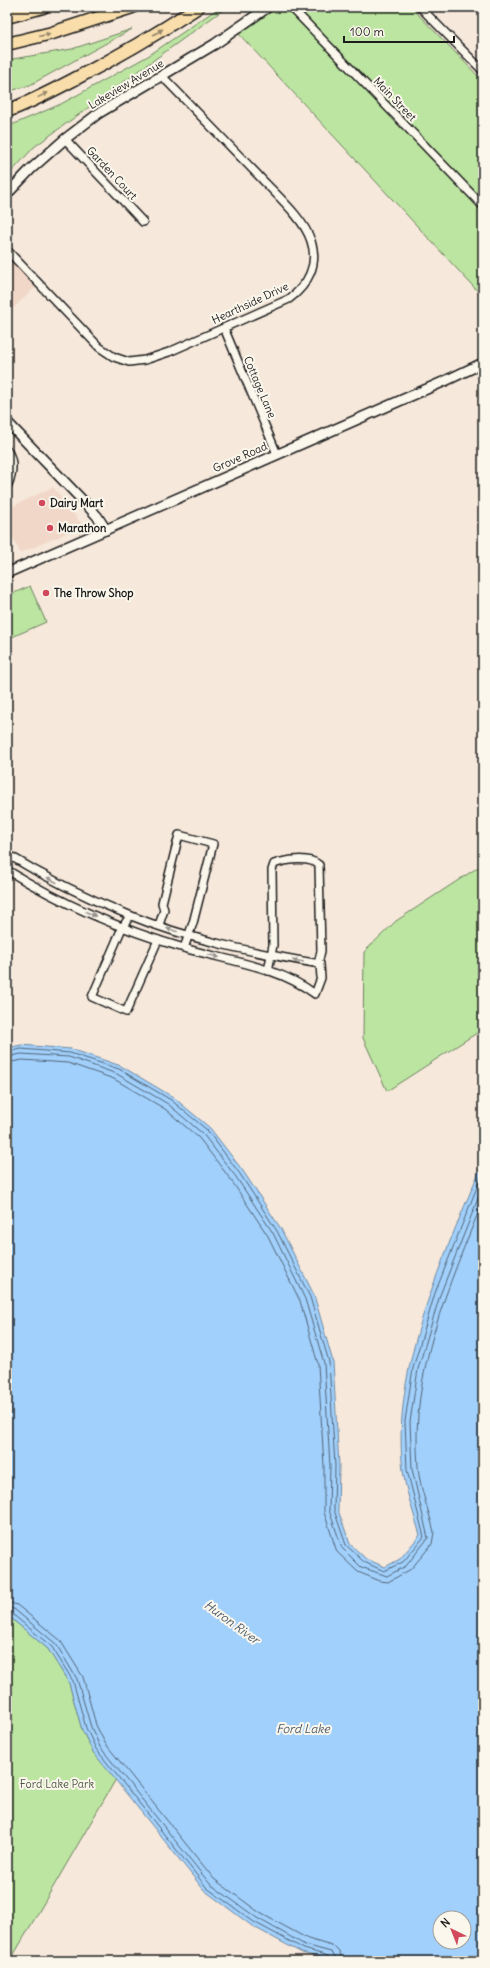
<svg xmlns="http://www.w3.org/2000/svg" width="490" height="1968" font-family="Delius,sans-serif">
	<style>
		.built { fill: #f1d7c7 }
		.green { fill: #bce5a1; stroke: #6c805e }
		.water { fill: #a1d0fc; stroke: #6c88a2; fill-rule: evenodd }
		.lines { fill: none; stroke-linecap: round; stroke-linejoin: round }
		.shore { stroke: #516476; stroke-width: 1 }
		.street-casing { stroke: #1c1c1c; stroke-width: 10 }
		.secondary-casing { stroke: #1c1c1c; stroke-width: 12 }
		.highway-casing { stroke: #1c1c1c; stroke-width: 15 }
		.street { stroke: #fbf7ec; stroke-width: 7 }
		.secondary { stroke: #fbf7ec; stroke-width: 9 }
		.highway { stroke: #f9deab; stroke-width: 12 }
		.oneway { fill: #96876b }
		.oneway2 { fill: #97948e }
		.poi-dot { fill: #d1495b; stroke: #fbf7ec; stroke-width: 1.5 }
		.labels { text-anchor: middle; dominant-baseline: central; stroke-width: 4; stroke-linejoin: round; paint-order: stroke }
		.street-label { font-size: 11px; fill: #1c1c1c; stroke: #fbf7ec }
		.poi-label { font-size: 11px; font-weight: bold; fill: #1c1c1c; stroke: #fbf7ec; text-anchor: start }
		.park-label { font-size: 11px; fill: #4c5844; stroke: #fbf7ec }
		.water-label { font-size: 12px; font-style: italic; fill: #4b5b6a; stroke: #fbf7ec }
	</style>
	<rect width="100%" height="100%" fill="#f6e8db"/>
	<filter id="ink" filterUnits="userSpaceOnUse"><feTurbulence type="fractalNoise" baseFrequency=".025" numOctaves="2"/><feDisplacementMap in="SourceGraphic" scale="8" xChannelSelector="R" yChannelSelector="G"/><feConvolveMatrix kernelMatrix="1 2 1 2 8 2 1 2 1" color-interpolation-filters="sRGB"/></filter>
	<g filter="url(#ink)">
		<g class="built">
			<path d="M7,244L42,281L7,314Z"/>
			<path d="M53,487L83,526L20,553L7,525V509Z"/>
		</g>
		<g class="green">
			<path d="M220,7H227L34,147L7,177V127L61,104L148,56Z"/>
			<path d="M273,7H411L483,81V297L238,33Z"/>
			<path d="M132,29L30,85L7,92V60L72,49Z"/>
			<path d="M30,586L46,622L12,637L7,626V596Z"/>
			<path d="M483,864V1029L387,1091L363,1038L364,952L396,921Z"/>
			<path d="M7,1615L48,1649L69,1683L82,1730L93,1752L116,1779L13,1956L7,1957Z"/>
		</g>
		<path class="water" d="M21,1045L71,1049L121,1066L173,1097L210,1128L243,1171L281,1229L314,1295L333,1362L339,1466L338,1510L350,1544L366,1559L385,1567L400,1559L420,1535C414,1514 406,1492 403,1471C390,1369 445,1254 483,1162V1961H334L302,1953L252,1926L204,1890L93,1752L82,1730L69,1683L48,1649L7,1615V1048ZM440,1918H464V1942H440Z"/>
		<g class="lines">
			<g class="shore">
				<path d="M7,1052L21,1049L70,1053L119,1069L171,1100L207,1130L240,1174L277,1231L310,1297L329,1362L335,1466L334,1510L346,1545L364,1562L384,1571L403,1562L424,1537L407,1470L405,1421L413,1368L435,1293L483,1172"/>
				<path d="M7,1057L21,1054L69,1057L117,1074L168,1104L203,1134L236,1177L273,1233L305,1299L324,1363L330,1466L329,1510L342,1548L361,1567L387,1576L406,1566L428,1538L412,1469L410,1422L418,1369L440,1295L483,1186"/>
				<path d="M7,1063L22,1060L68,1063L114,1079L165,1109L199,1138L231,1180L268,1236L300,1301L318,1364L324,1466V1512L337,1552L358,1572L380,1581L388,1582L411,1569L432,1544L434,1532C429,1511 420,1489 418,1467C410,1374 448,1286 483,1201"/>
				<path d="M7,1602L17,1605L60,1640L83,1677L96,1725L105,1743L214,1879L260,1913L308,1939L335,1947L340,1952L342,1961"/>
				<path d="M7,1608L14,1609L56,1644L77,1679L91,1727L100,1747L210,1884L257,1918L305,1945L331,1952L335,1956L336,1961"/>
				<path d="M7,1613H11L52,1647L73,1681L86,1728L96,1749L207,1888L254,1922L304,1949L328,1956L331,1961"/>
			</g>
			<g class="street-casing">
				<g id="street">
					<path d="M291,7L483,206"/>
					<path d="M420,7L483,71"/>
					<path d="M65,139L143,222"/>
					<path d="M7,250L99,347L114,357L129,362L145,360L169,352L289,299C308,285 319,264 311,241C304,218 274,193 258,175C226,142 194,109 162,76"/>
					<path d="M224,328L277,454"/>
					<path d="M7,450C15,462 13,474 7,487"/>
					<path d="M7,854C46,878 87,898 129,915C190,940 256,953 320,964L321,978L315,994C278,966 228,961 184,948C122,930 62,904 7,870"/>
					<path d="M130,916L122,928L92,997L126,1012L158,940"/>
					<path d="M159,925L164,910L162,903L179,835L213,844L193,923L184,948"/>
					<path d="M268,971L273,945L272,870L274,864C285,860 309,856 319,865L321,951L318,964"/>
				</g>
			</g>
			<g class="secondary-casing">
				<g id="secondary">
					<path d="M7,194L31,169L65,139L99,113L215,44L268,7"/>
					<path d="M7,422L85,503L97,516L106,530"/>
					<path d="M7,573L445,381L483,363"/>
				</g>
			</g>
			<g class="highway-casing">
				<g id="highway">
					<path d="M7,17L43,7"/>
					<path d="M7,44L52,33L132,7"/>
					<path d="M7,111C29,103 50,92 71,81C114,59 157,34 198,7"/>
				</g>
			</g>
			<use href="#street" class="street"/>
			<use href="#secondary" class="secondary"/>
			<use href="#highway" class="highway"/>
		</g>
		<defs><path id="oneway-solid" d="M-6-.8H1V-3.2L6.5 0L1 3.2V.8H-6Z"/></defs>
		<g class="oneway">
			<use href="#oneway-solid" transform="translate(158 32) rotate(-32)"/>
			<use href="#oneway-solid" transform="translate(45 35) rotate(-13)"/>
			<use href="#oneway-solid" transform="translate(43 95) rotate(-26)"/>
		</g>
		<g class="oneway2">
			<use href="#oneway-solid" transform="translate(52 880) rotate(-152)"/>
			<use href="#oneway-solid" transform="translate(91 914) rotate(24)"/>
			<use href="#oneway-solid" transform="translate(172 930) rotate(-162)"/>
			<use href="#oneway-solid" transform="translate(214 956) rotate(15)"/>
			<use href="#oneway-solid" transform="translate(298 961) rotate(-170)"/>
		</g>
	</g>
	<g class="poi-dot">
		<circle cx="42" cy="503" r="4"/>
		<circle cx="50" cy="528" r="4"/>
		<circle cx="46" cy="593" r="4"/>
	</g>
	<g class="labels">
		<g class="street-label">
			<text transform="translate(126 84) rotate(-31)">Lakeview Avenue</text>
			<text transform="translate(395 99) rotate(46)">Main Street</text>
			<text transform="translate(112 173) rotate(47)">Garden Court</text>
			<text transform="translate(250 303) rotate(-25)">Hearthside Drive</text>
			<text transform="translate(260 387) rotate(67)">Cottage Lane</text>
			<text transform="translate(240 457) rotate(-24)">Grove Road</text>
		</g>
		<g class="poi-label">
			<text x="50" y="503">Dairy Mart</text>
			<text x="58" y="528">Marathon</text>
			<text x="54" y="593">The Throw Shop</text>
		</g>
		<g class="park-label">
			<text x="57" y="1784">Ford Lake Park</text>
		</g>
		<g class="water-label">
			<text transform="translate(232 1622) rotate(36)">Huron River</text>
			<text x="303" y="1728">Ford Lake</text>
		</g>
	</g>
	<rect width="490" height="1968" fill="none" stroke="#fbf7ec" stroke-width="24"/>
	<rect x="12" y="12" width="466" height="1944" fill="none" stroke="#1c1c1c" stroke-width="1.5" filter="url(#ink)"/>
	<g transform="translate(452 1930) rotate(317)"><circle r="19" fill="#fbf7ec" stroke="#a29f99"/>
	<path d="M0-3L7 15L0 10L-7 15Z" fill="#d1495b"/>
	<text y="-6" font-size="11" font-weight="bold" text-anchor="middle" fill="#1c1c1c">N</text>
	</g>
	<path d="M344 36v6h110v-6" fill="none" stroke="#1c1c1c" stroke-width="2"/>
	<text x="350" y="36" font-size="12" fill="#1c1c1c" stroke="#fbf7ec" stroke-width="3" paint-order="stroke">100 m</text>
</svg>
